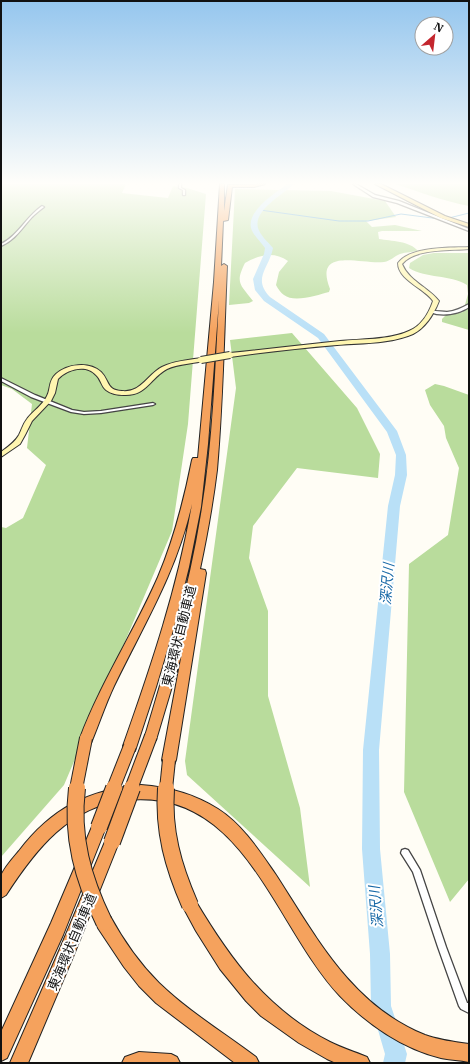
<svg xmlns="http://www.w3.org/2000/svg" width="470" height="1064" font-family="'IBM Plex Serif','Noto Sans JP',serif">
	<style>
		.forest { fill: #b9dc9c }
		.lines { fill: none; stroke-linecap: round; stroke-linejoin: round }
		.stream { stroke: #3f96cf; stroke-width: 1 }
		.river { fill: #b9e0f7; fill-rule: evenodd }
		.street-casing { stroke: #444; stroke-width: 2.5 }
		.secondary-casing { stroke: #333; stroke-width: 2 }
		.primary-casing { stroke: #222; stroke-width: 2 }
		.highway-casing { stroke: #222; stroke-width: 2 }
		.street { fill: #fff; fill-rule: evenodd }
		.secondary { fill: #fff6b0; fill-rule: evenodd }
		.primary { fill: #f9d66b; fill-rule: evenodd }
		.highway { fill: #f5a25d; fill-rule: evenodd }
		.secondary-bridge-casing { stroke: #333; stroke-width: 8; stroke-linecap: butt }
		.highway-bridge-far1-casing { stroke: #222; stroke-width: 14; stroke-linecap: butt }
		.highway-bridge-casing { stroke: #222; stroke-width: 18; stroke-linecap: butt }
		.secondary-bridge { stroke: #fff6b0; stroke-width: 6 }
		.highway-bridge-far1 { stroke: #f5a25d; stroke-width: 12 }
		.highway-bridge { stroke: #f5a25d; stroke-width: 16 }
		.labels { text-anchor: middle; dominant-baseline: central; stroke-width: 4; stroke-linejoin: round; paint-order: stroke }
		.street-label { font-size: 13px; fill: #111; stroke: #fff }
		.water-label { font-size: 14px; font-style: italic; fill: #1768a6; stroke: #fff }
	</style>
	<rect width="100%" height="100%" fill="#fffdf5"/>
	<g class="forest">
		<path d="M1,184H126L122,193L168,198L173,186L187,188L206,194L188,424L172,531L64,785L1,857V527L6,528L23,518L46,465L27,448L32,404L12,389L1,385Z"/>
		<path d="M395,184H469V206C443,201 420,192 395,184Z"/>
		<path d="M235,189L331,191L385,201L396,217L366,221L372,227L395,225L422,231H382L378,232L379,239C391,241 410,241 418,251C413,252 406,252 400,254C394,256 391,261 384,262C362,265 313,246 330,289L329,292C318,295 294,303 284,295C281,293 278,289 276,285L279,272L288,261C274,251 259,255 245,263C235,283 240,284 253,301L249,303L229,305Z"/>
		<path d="M434,253H469V330L442,322V319L446,315L463,312L468,294L467,285C449,274 427,279 409,268L410,263L423,255Z"/>
		<path d="M292,333L357,408L380,454L378,478L297,468L253,526L249,558L268,611V696L300,808L310,887L187,775L185,761L236,388L230,340Z"/>
		<path d="M435,384L444,386L469,395V879L450,902L404,792L409,564L448,535L459,468L446,438L444,426L430,405L425,390Z"/>
	</g>
	<g class="lines">
		<g class="stream">
			<path d="M260,210L339,221H368L401,214L440,219"/>
			<path d="M449,218L469,213"/>
		</g>
		<path class="river" d="M287,184H294C284,194 253,210 258,228C260,235 268,242 273,248C269,269 252,278 270,297L324,334L397,431L406,455L407,475L400,506L379,750L380,849L390,954L391,1006L407,1054L405,1063H383L385,1054L371,1006L370,954L362,849L363,750L388,506L395,475L396,455L387,432L318,338L264,301L255,290L253,279L264,254L265,248C261,242 253,235 251,228C247,210 276,193 287,184Z"/>
		<g class="street-casing">
			<g id="street">
				<path d="M179,184H181V188L185,190V195H183V190L179,188Z"/>
				<path d="M353,184H356L375,195L399,201L469,229V231L397,203L373,197Z"/>
				<path d="M42,206L44,207C40,210 36,213 32,217C22,228 15,240 1,246V244C18,236 26,217 42,206Z"/>
				<path d="M469,304V307C459,314 442,317 430,312C435,310 441,312 447,312C455,311 462,308 469,304Z"/>
				<path d="M1,378L35,395L72,410L84,412L101,411L153,403L155,404L153,405L101,413L84,414L71,412L31,397L1,381Z"/>
				<path d="M405,849L408,850L420,870L446,947L467,1003H469V1013L461,1009L459,1006L438,947L413,872L401,853L402,850Z"/>
			</g>
		</g>
		<g class="secondary-casing">
			<g id="secondary">
				<path d="M469,247V249C450,251 415,248 402,264C409,281 428,287 439,301C434,314 425,328 413,334C390,344 361,343 337,345C301,348 266,352 230,357L227,355L230,353C267,349 303,345 340,341C361,339 390,340 409,331C421,326 429,313 433,301C424,288 398,280 398,263C411,246 449,248 469,247Z"/>
				<path d="M201,358L203,359V361C191,364 178,364 167,369C150,378 147,396 124,395C118,395 111,394 106,390C101,386 101,379 96,375C86,364 68,369 58,379L55,393L51,401L32,421L25,435L20,444L1,457V452C8,447 15,442 19,435C22,429 23,424 27,419C33,411 43,405 47,396C51,389 48,381 56,374C67,364 89,361 101,372C110,381 106,390 122,391C141,393 147,375 162,367C174,361 188,360 201,358Z"/>
			</g>
		</g>
		<g class="primary-casing">
			<path id="primary" d="M375,184H381L445,216L469,224V227L441,218Z"/>
		</g>
		<g class="highway-casing">
			<g id="highway">
				<path d="M220,184H224V211L228,185L265,184L254,187H232L228,220L223,221L221,266L224,264L227,266C224,334 223,402 217,470C213,503 207,536 200,569L205,570L206,573L176,760L174,765L169,767L164,765L162,760L182,653L156,740L151,742L146,740L145,736C167,663 189,589 201,514C213,443 215,371 219,300L208,444L201,507L189,567L174,627L156,687L135,751L130,752L125,751L123,746C151,667 178,587 192,504C176,573 144,624 114,686C105,705 99,724 91,743L86,744L81,743L80,738C101,682 134,632 158,577C174,539 184,500 192,460L193,458H198L214,282Z"/>
				<path d="M141,785C169,787 194,794 218,809C243,825 260,852 276,875C316,937 352,1006 425,1035C439,1040 454,1042 469,1044V1062C460,1060 451,1060 441,1058C403,1049 367,1024 340,996C274,926 245,788 127,800C70,805 35,850 6,895L1,898C1,891 0,882 1,876C4,868 13,858 19,851C52,808 88,790 141,785Z"/>
				<path d="M99,820L104,822L106,827L63,935L7,1058L1,1061V1032L51,923L94,822Z"/>
				<path d="M112,835L117,837L119,842L73,957L28,1063H10L59,951L107,837Z"/>
				<path d="M190,897L195,900C230,959 267,1010 330,1042C342,1048 355,1052 367,1057L370,1063H336L327,1059L299,1043L261,1016L246,1001L220,969L196,931L182,905L185,900Z"/>
				<path d="M104,914L110,916C123,940 139,963 159,983C188,1011 224,1033 256,1057L259,1063H235L156,1003L139,986L124,967L98,928L96,922L98,916Z"/>
				<path d="M139,1052L171,1054L177,1057L180,1063H122L125,1057Z"/>
			</g>
		</g>
		<use href="#street" class="street"/>
		<use href="#secondary" class="secondary"/>
		<use href="#primary" class="primary"/>
		<use href="#highway" class="highway"/>
		<g class="secondary-bridge-casing">
			<path id="secondary-bridge" d="M201,360L230,355"/>
		</g>
		<g class="highway-bridge-far1-casing">
			<g id="highway-bridge-far1">
				<path d="M76,789L86,738"/>
				<path d="M113,789L130,746"/>
				<path d="M131,789L151,736"/>
				<path d="M166,789L169,760"/>
			</g>
		</g>
		<g class="highway-bridge-casing">
			<g id="highway-bridge">
				<path d="M77,788C71,837 83,879 104,922"/>
				<path d="M166,788C163,831 173,866 190,905"/>
				<path d="M99,827L114,788"/>
				<path d="M112,842L132,788"/>
			</g>
		</g>
		<use href="#secondary-bridge" class="secondary-bridge"/>
		<use href="#highway-bridge-far1" class="highway-bridge-far1"/>
		<use href="#highway-bridge" class="highway-bridge"/>
	</g>
	<linearGradient id="sky" x2="0" y2="1"><stop stop-color="#95c6ee"/><stop offset="0.55" stop-color="#fffefa"/><stop offset="1" stop-color="#fffefa" stop-opacity="0"/></linearGradient>
	<rect width="470" height="333" fill="url(#sky)"/>
	<g class="labels">
		<g class="street-label">
			<text transform="translate(179 636) rotate(-76)">東海環状自動車道</text>
			<text transform="translate(72 942) rotate(-67)">東海環状自動車道</text>
		</g>
		<g class="water-label">
			<text transform="translate(387 584) rotate(-85)">深沢川</text>
			<text transform="translate(376 907) rotate(-95)">深沢川</text>
		</g>
	</g>
	<rect width="470" height="1064" fill="none" stroke="#111111" stroke-width="4"/>
	<g transform="translate(434 36) rotate(28)"><circle r="19" fill="#ffffff" stroke="#a0a0a0"/>
	<path d="M0-3L7 15L0 10L-7 15Z" fill="#c4262e"/>
	<text y="-6" font-size="11" font-weight="bold" text-anchor="middle" fill="#111111">N</text>
	</g>
</svg>
